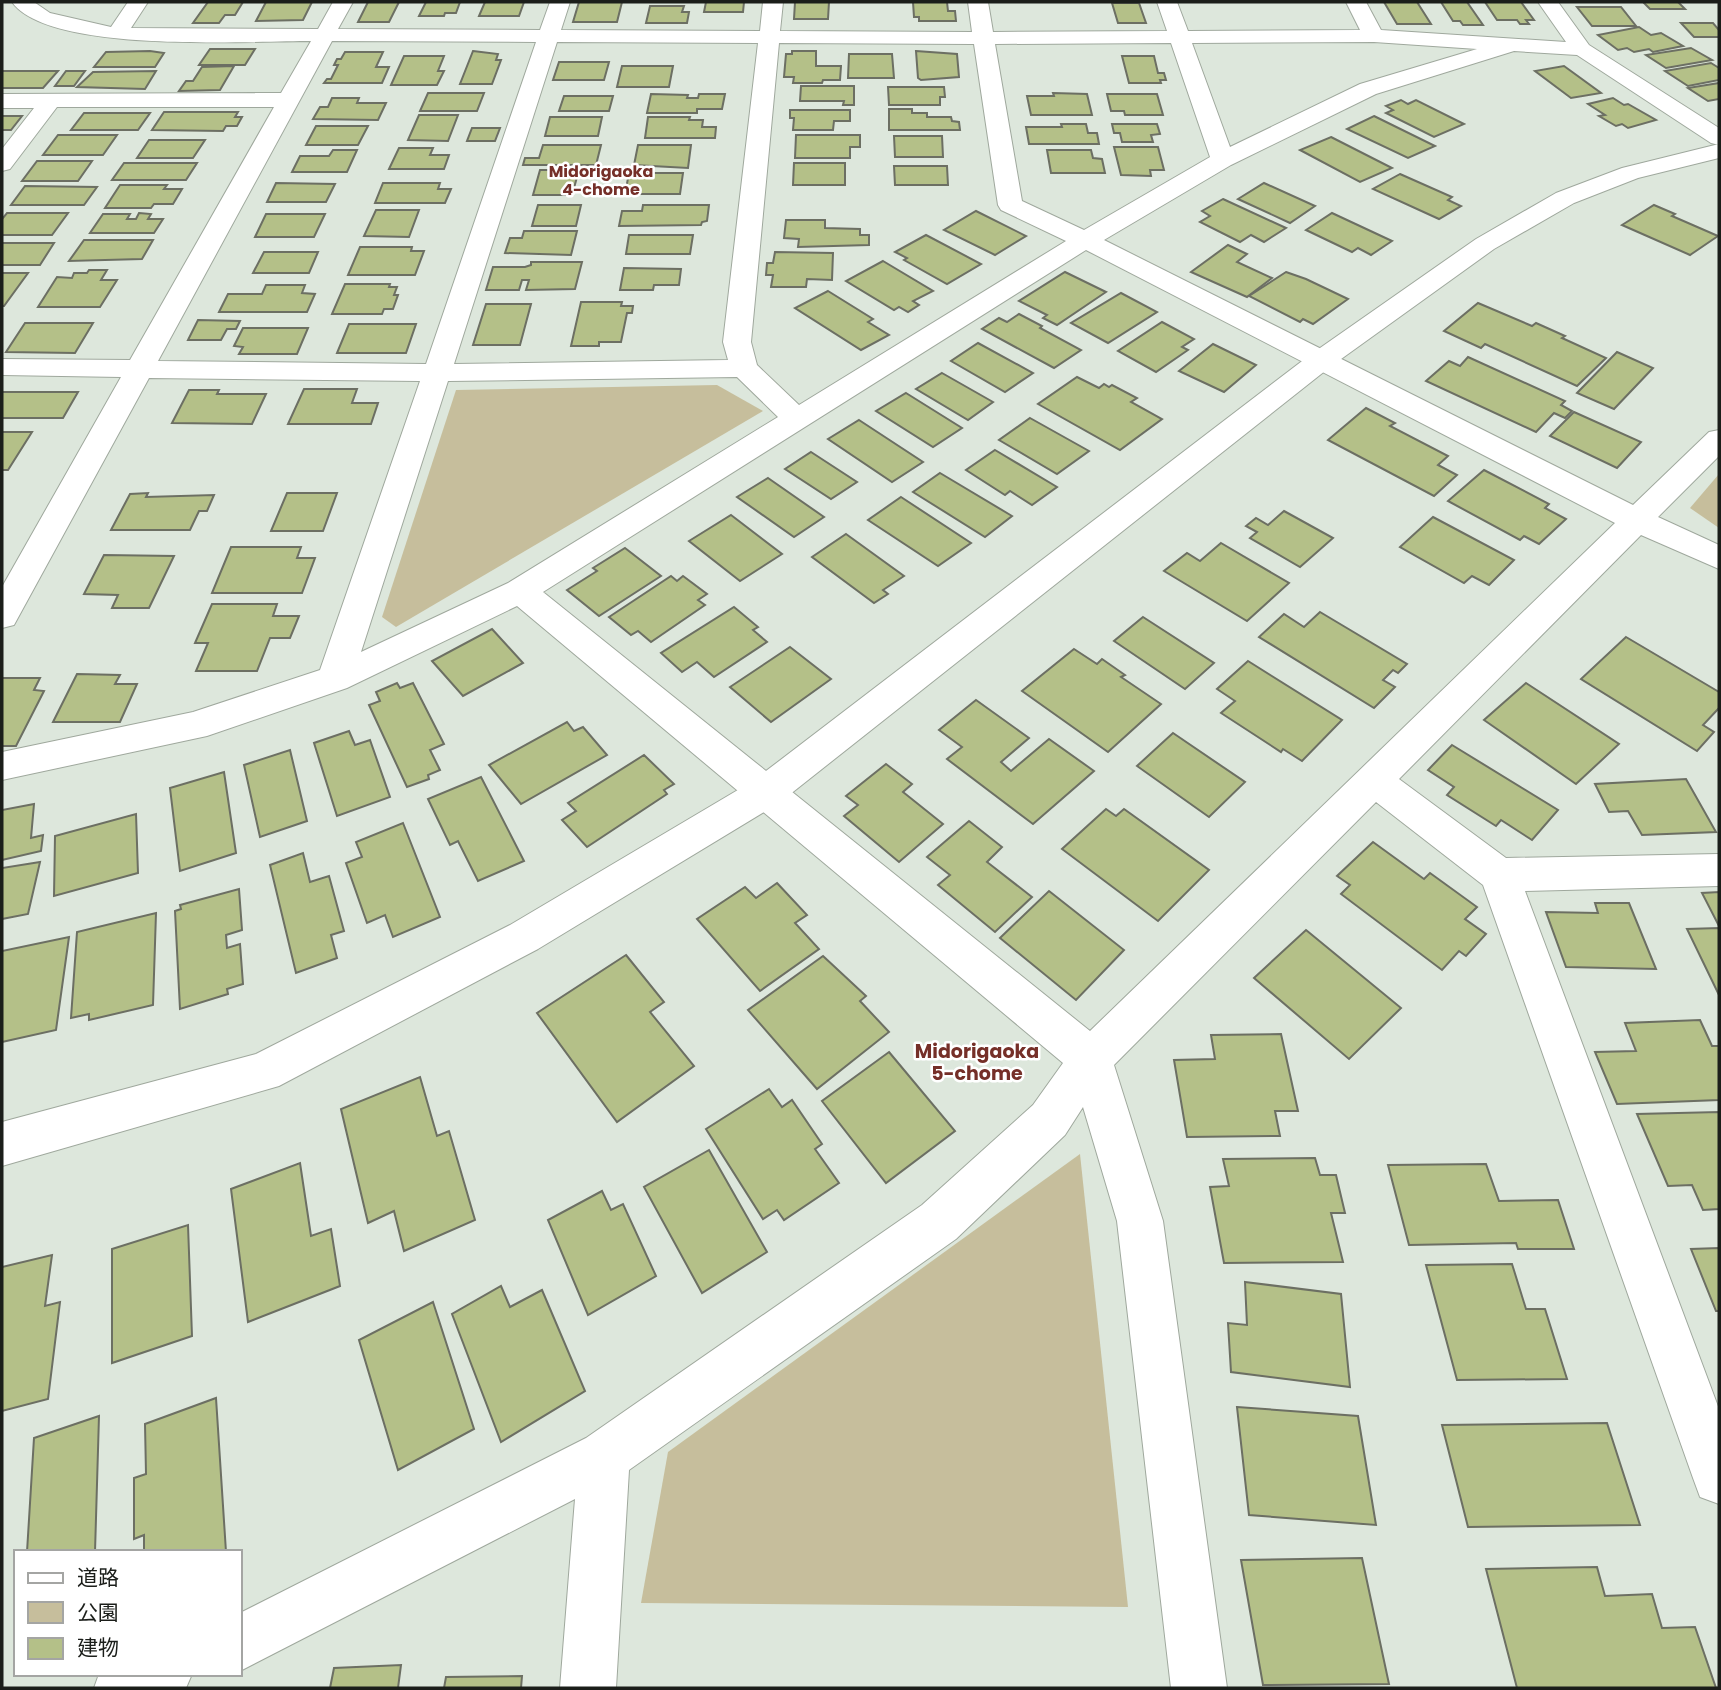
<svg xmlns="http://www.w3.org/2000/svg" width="1721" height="1690" font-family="Poppins,'Noto Sans JP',sans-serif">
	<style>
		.green { fill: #c6be9c }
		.building { fill: #b4c088; stroke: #6c6f63; stroke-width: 2 }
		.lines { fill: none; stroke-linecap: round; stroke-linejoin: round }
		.minor-casing { stroke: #9fa89d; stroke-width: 2 }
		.tertiary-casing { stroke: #9fa89d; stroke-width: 2 }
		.minor { fill: #fff; fill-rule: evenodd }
		.tertiary { fill: #fff; fill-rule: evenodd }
		.labels { text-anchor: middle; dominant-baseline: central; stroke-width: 5; stroke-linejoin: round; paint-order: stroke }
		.far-neighbourhood-label { font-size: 16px; font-weight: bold; fill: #752f28; stroke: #fff }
		.neighbourhood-label { font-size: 19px; font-weight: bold; fill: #752f28; stroke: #fff }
	</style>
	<rect width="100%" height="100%" fill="#dde7dc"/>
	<g class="green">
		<path d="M717,385L763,411L396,627L382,617L456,390Z"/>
		<path d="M1719,474V528L1690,508Z"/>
		<path d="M1080,1154L1128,1607L641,1603L668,1452Z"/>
	</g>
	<g class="building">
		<path d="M208,2H243L235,15H225L219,23H193Z"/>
		<path d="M266,2H312L303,20L256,21Z"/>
		<path d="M368,2H399L389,22H358Z"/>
		<path d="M426,2H460L456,13H445L444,16H419Z"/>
		<path d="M485,2H524L519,16H479Z"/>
		<path d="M579,2H622L617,22H573Z"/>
		<path d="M706,2H744L743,12H704Z"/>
		<path d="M795,2H829L828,19H794Z"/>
		<path d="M913,2H947L948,11H955L956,21H919V17H914Z"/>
		<path d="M1384,2H1417L1431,24H1397Z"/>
		<path d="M1441,2H1467L1483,25H1463L1460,21H1453Z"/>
		<path d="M1485,2H1521L1534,20H1526L1529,24H1520L1517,20H1497Z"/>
		<path d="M1643,2H1678L1685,9H1650Z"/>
		<path d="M1112,3H1139L1146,23H1118Z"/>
		<path d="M650,6H684L682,12H689L687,23H646Z"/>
		<path d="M1577,7H1621L1636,26H1592Z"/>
		<path d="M1681,23H1713L1719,30V37H1694Z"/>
		<path d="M1639,27L1651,35L1661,33L1683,46L1653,52L1649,49L1634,52L1627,48L1618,50L1598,35Z"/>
		<path d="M1691,48L1712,60L1666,68L1646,55Z"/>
		<path d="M210,49H255L245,65H199Z"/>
		<path d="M473,51L498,54L496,60H501L492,84H460Z"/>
		<path d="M792,51H816V66H841L840,80H823L822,83H793L794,77H784L786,54H792Z"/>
		<path d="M916,51L957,54L959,77L921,80L918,78Z"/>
		<path d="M106,52L150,51L164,53L155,67H94Z"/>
		<path d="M345,52H383L376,67H389L382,83H324L327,79H331L338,65H334L337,59H341Z"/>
		<path d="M849,54H892L894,78H848Z"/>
		<path d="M404,56H444L438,71H444L437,85H391Z"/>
		<path d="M1122,56H1154L1158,73H1164L1166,80H1160L1161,83H1129Z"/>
		<path d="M559,62H609L604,80H553Z"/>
		<path d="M1711,63L1719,68V80L1688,86L1665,71Z"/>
		<path d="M234,66L220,90L179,91L186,81H193L202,67Z"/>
		<path d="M622,66H673L669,87H617Z"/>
		<path d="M1564,66L1601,93L1571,98L1535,71Z"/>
		<path d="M2,71H58L43,88H2Z"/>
		<path d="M66,71H85L74,86H55Z"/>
		<path d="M156,71L145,89L77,87L93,72Z"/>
		<path d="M1719,83V99L1708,101L1688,88Z"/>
		<path d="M801,86H854V105H843L844,101H800Z"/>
		<path d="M888,87H944L945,97H940V105H889Z"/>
		<path d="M428,93H484L477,111H420Z"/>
		<path d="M1053,93L1087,94L1092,115H1031L1027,96H1054Z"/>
		<path d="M651,94L688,95L687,98H698L699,94H725L722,109H697V113H647Z"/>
		<path d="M1107,94H1157L1163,115H1125L1124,111H1111Z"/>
		<path d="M564,96H613L609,111H559Z"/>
		<path d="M332,98H359L357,103H386L378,120L313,119L320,107H328Z"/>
		<path d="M1613,98L1624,105L1628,104L1656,120L1628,128L1622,124L1616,126L1599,116L1605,115L1588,104Z"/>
		<path d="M1401,100L1408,104L1416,100L1464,124L1434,137L1386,113L1393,110L1386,106Z"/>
		<path d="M889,109H912V113H927V117H951L952,121L959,122L960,130H889Z"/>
		<path d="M790,110H850V121H834L833,130H793L794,118H790Z"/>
		<path d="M164,112H238L235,117H242L237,126H226L223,131L152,130Z"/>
		<path d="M84,113H150L138,130H71Z"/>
		<path d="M419,115H458L448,141L408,140Z"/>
		<path d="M2,116H22L11,130H2Z"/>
		<path d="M1374,116L1435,146L1408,158L1347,129Z"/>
		<path d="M550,117H602L598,136H545Z"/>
		<path d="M648,117H690L689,120H703L702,127H716L715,138H645Z"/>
		<path d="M1061,124H1086L1088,133H1097L1099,144H1029L1026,127H1062Z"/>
		<path d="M1112,124H1157L1160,134L1151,135L1153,142H1122L1120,133H1114Z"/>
		<path d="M316,126H368L358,145H306Z"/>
		<path d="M472,128H500L495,141H467Z"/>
		<path d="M58,135H117L103,155H43Z"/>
		<path d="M796,135H860V147H850V158H795Z"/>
		<path d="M894,136H942L943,157H895Z"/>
		<path d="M1331,137L1392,168L1360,182L1300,150Z"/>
		<path d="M149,140H205L193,158H137Z"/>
		<path d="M543,145H601L596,165H523L525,158H539Z"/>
		<path d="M638,145H691L688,168L634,165Z"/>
		<path d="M1114,147H1158L1164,170H1150L1151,176L1121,175Z"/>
		<path d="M399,148H433L430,155H449L444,169H389Z"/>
		<path d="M333,150H357L347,172H292L300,156H329Z"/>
		<path d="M1047,150H1091L1093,158L1102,159L1105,173H1051Z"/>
		<path d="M37,161H92L78,181H22Z"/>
		<path d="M124,163H197L186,180H112Z"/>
		<path d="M794,163H845V185H793Z"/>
		<path d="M894,166H947L948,185H895Z"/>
		<path d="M540,170H579L572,195H533Z"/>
		<path d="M629,173H683L680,194H625Z"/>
		<path d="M1400,174L1452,197L1448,200L1461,206L1439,219L1373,189Z"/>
		<path d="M276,183L335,184L326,202H267Z"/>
		<path d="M383,183H440L438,189H451L445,203H375Z"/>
		<path d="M1264,183L1315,206L1290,223L1238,199Z"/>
		<path d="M120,185H167L164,189H182L173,204H154L151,208H105Z"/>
		<path d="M25,186L97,187L84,205H11Z"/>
		<path d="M1223,199L1286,228L1264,242L1251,235L1240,242L1200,222L1210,216L1202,211Z"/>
		<path d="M538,205H581L576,226H532Z"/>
		<path d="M643,205H709L707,221L702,222L701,225L619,226L622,211H642Z"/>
		<path d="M1654,205L1675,214L1672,216L1718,236L1690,255L1622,225Z"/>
		<path d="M376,210H419L409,237L364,236Z"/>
		<path d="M976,211L1026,236L995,255L944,230Z"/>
		<path d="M7,213H68L52,235H2V219Z"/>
		<path d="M139,213L151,214L148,219H163L154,233H90L103,214H130L127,219H136Z"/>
		<path d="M1332,213L1392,241L1371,255L1358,248L1352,252L1306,230Z"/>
		<path d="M266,214H325L314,237H255Z"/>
		<path d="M786,220H825V228L860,229V235H869V245L798,247L799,239L784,238Z"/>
		<path d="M524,231H577L571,255L505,253L510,238H522Z"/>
		<path d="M629,235H693L690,254H626Z"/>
		<path d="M926,235L981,264L947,284L904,260L907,258L895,252Z"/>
		<path d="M84,240H153L142,259L69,261Z"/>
		<path d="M2,243H54L40,265H2Z"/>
		<path d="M1228,245L1247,254L1237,262L1272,278L1247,297L1191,272Z"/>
		<path d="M360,247H412L411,251H424L415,275H348Z"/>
		<path d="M264,252H318L309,273H253Z"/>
		<path d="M775,252L833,253L832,280L807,279L806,287H771L773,275H766L767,263H773Z"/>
		<path d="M883,261L933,291L913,301L919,305L908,312L899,307L894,310L846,281Z"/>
		<path d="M531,262H582L575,289L526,290L529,280H522L519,290H486L493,267H525L531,265Z"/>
		<path d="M624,268L681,269L679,285H654L653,290H620Z"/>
		<path d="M89,270H107L101,280H117L100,307H38L57,277L72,278L74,273H87Z"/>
		<path d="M1065,272L1106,292L1057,325L1043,318L1047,315L1019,301Z"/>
		<path d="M1286,272L1306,279L1348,299L1313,324L1303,319L1300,322L1249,296Z"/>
		<path d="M2,273H28L4,306H2Z"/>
		<path d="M345,284H390L389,287H397L394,295H398L393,309H384L382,314H332Z"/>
		<path d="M266,285H305L302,293L315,294L307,312H219L228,294H262Z"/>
		<path d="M828,291L873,319L868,322L889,335L861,350L795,308Z"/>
		<path d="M1121,293L1157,312L1108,343L1071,323Z"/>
		<path d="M581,302H622L621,306H633L632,313H627L621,342H599V346H571Z"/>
		<path d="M1478,303L1532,326L1536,323L1565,336L1562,338L1606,358L1577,386L1485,344L1481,348L1444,331Z"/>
		<path d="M486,304H531L520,345H473Z"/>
		<path d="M1019,314L1042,326L1040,328L1081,350L1054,368L982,329L999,318L1007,322Z"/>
		<path d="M198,320L240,321L236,329H227L221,340H188Z"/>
		<path d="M1162,322L1194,339L1182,347L1188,350L1156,372L1118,351Z"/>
		<path d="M25,323H93L75,353L6,352Z"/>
		<path d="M349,324H416L406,353H337Z"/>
		<path d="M243,328H308L297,354H239L243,347L234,346Z"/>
		<path d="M978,343L1033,373L1005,392L951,361Z"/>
		<path d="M1213,344L1256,365L1224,392L1179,371Z"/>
		<path d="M1617,352L1653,368L1614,409L1577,393Z"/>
		<path d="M1468,357L1565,401L1561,405L1572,411L1565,418L1554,413L1536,432L1426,381L1449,361L1460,366Z"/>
		<path d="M942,373L993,402L968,420L916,389Z"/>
		<path d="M1077,377L1099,388L1104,384L1109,387L1112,385L1137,398L1131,402L1162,419L1120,450L1038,404Z"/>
		<path d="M304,389H357L352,403H378L371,424H288Z"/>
		<path d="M189,390H219L217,394H266L252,424L172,423Z"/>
		<path d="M2,392H78L63,418H2Z"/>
		<path d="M906,393L962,428L933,447L876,411Z"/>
		<path d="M1366,408L1395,423L1390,426L1448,456L1438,465L1457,475L1434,496L1328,440Z"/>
		<path d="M1574,412L1641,442L1617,468L1550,436Z"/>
		<path d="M1030,418L1089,451L1057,474L999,440Z"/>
		<path d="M859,420L923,462L892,482L828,439Z"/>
		<path d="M2,432H32L8,470H2Z"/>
		<path d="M995,450L1057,487L1032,505L1010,491L1005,495L966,470Z"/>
		<path d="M811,452L857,482L831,499L785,469Z"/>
		<path d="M1484,470L1549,504L1545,508L1566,519L1539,544L1524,536L1520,540L1448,501Z"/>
		<path d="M940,473L1012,516L985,537L913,492Z"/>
		<path d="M768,478L824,517L794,537L737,497Z"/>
		<path d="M148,493L146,497L214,495L207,511H199L190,530H111L130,494Z"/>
		<path d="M287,493H337L323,531H271Z"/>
		<path d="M901,497L971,543L938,566L868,520Z"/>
		<path d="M1284,511L1333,538L1300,567L1250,538L1257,532L1246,526L1256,518L1268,525Z"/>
		<path d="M731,515L782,554L740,581L689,541Z"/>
		<path d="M1433,517L1514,560L1489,585L1472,576L1464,583L1400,547Z"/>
		<path d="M846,534L904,576L883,590L888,594L874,603L812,557Z"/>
		<path d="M1221,543L1289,583L1247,621L1164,571L1187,553L1200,561Z"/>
		<path d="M231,547H301L297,558H315L302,593H212Z"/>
		<path d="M625,548L661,576L599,616L567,590L597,571L593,568Z"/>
		<path d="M104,555L174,556L149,608H112L118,595L84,594Z"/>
		<path d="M671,576L677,581L683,576L707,594L698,600L705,605L651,642L638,631L631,635L609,617Z"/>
		<path d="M212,604H277L273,616H299L290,638H270L257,671H196L208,643H195Z"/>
		<path d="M734,607L758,627L753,630L767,642L714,677L697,662L682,672L661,653Z"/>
		<path d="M1320,612L1407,664L1398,673L1393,670L1383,680L1395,687L1374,708L1259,637L1284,614L1304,627Z"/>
		<path d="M1143,617L1214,663L1185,689L1114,641Z"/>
		<path d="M492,629L523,663L463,696L432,661Z"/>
		<path d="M1626,637L1719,692V708L1703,725L1714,732L1697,751L1581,679Z"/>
		<path d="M790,647L831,679L771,722L730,687Z"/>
		<path d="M1074,649L1097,664L1102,659L1125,675L1121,677L1161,704L1108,752L1022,691Z"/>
		<path d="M1248,661L1342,720L1302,761L1283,749L1281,752L1221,713L1235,701L1217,689Z"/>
		<path d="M77,674L120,675L115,684H137L120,722H53Z"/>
		<path d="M2,678H40L34,690L44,691L16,746H2Z"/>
		<path d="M397,683L400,688L413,683L444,744L430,750L440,770L428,775L429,779L407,787L369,705L380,701L376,692Z"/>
		<path d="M1526,683L1619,744L1576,784L1484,720Z"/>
		<path d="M976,700L1029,738L1001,762L1011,771L1049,739L1094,771L1033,824L947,759L962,747L939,730Z"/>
		<path d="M567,722L574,731L583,727L607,755L521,804L489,765Z"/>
		<path d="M349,731L355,745L370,740L390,797L337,816L314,743Z"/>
		<path d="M1173,733L1245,782L1209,817L1137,766Z"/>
		<path d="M1452,745L1558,810L1532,840L1501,820L1496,826L1447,795L1454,787L1428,770Z"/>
		<path d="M290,750L307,821L260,837L244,765Z"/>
		<path d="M644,755L674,784L664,790L667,794L587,847L562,820L576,811L568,803Z"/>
		<path d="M886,764L912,784L903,792L943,824L899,862L844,816L858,805L846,796Z"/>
		<path d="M224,772L236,853L180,871L170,788Z"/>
		<path d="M481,777L524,861L478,881L458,841L450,845L428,799Z"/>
		<path d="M1686,779L1716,832L1642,835L1628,811L1609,812L1595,784Z"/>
		<path d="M34,804L31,838L43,835L41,851L2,860V810Z"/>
		<path d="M1106,809L1116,816L1124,809L1209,870L1158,921L1062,849Z"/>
		<path d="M136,814L138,873L54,896L55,836Z"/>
		<path d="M969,821L1002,847L987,862L1032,897L995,932L938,885L950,875L927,857Z"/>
		<path d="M403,823L440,917L393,937L385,915L367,923L346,863L362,857L356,842Z"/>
		<path d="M1373,842L1424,879L1430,873L1477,907L1465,919L1486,934L1466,956L1459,951L1442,970L1341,894L1350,885L1337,876Z"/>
		<path d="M303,853L310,882L329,876L344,931L331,935L337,958L296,973L270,865Z"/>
		<path d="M40,862L28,914L2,919V868Z"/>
		<path d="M777,883L807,915L795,923L819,949L760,991L697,919L745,887L756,898Z"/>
		<path d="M239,889L242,930L226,935L227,948L240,944L243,984L227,989L228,994L180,1009L175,911L181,909L180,905Z"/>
		<path d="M1049,891L1124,950L1076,1000L1000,938Z"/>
		<path d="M1719,892V926L1702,893Z"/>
		<path d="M1595,903H1629L1656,969L1566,967L1546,912L1598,913Z"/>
		<path d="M156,913L153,1005L89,1020V1014L71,1018L77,932Z"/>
		<path d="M1719,928V995L1687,929Z"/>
		<path d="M1306,930L1401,1008L1349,1059L1254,978Z"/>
		<path d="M69,937L56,1030L2,1042V951Z"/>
		<path d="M626,955L664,1002L650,1012L694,1066L617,1122L537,1013Z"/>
		<path d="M823,956L866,996L860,1001L889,1032L817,1089L748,1010Z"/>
		<path d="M1700,1020L1712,1046H1719V1100L1617,1104L1595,1052L1636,1051L1625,1023Z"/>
		<path d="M1281,1034L1298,1111H1275L1280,1136L1187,1137L1174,1060L1215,1059L1211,1035Z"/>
		<path d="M889,1052L955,1131L886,1183L822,1101Z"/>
		<path d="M420,1077L437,1136L449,1131L475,1220L404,1251L394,1211L368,1223L341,1109Z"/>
		<path d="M769,1089L782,1107L792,1100L822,1144L815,1149L839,1183L784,1220L777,1210L763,1219L706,1129Z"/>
		<path d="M1719,1112V1209L1703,1210L1692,1185L1668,1186L1637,1114Z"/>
		<path d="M709,1150L767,1252L702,1293L644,1187Z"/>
		<path d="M1315,1158L1320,1175H1336L1345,1213H1331L1343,1262L1224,1263L1210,1187L1229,1186L1223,1159Z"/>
		<path d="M300,1163L311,1236L331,1229L340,1286L248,1322L231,1189Z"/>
		<path d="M1486,1164L1499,1201L1558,1200L1574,1249H1518L1516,1243L1409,1245L1388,1165Z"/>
		<path d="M602,1191L611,1210L623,1204L656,1276L588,1315L548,1220Z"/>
		<path d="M188,1225L192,1336L112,1363V1249Z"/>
		<path d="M1719,1248V1311H1716L1691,1249Z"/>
		<path d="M52,1255L45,1306L60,1302L48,1399L2,1411V1267Z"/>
		<path d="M1512,1264L1526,1309H1545L1567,1379L1457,1380L1426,1265Z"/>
		<path d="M1245,1282L1341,1294L1350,1387L1231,1372L1228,1323L1247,1325Z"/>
		<path d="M501,1286L510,1307L542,1290L585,1391L501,1442L452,1314Z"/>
		<path d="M433,1302L474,1429L398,1470L359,1340Z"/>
		<path d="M216,1398L226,1552H144V1535L134,1539V1478L146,1474L145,1424Z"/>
		<path d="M1237,1407L1358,1416L1376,1525L1249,1515Z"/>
		<path d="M99,1416L95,1552H27L34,1438Z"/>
		<path d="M1607,1423L1640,1525L1468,1527L1442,1425Z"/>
		<path d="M1362,1558L1389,1684L1263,1685L1241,1560Z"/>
		<path d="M1597,1567L1605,1596L1652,1594L1662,1628L1695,1627L1716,1688H1517L1486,1569Z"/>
		<path d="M401,1665L398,1688H330L334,1668Z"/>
		<path d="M522,1676L521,1688H444L446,1677Z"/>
	</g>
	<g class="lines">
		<g class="minor-casing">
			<g id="minor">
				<path d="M12,2H34L50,13L111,27L128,2H148L131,28L318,29L333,2H353L338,29L540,30L550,2H570L561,30L760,31L763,2H783L780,31L972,32L968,2H988L993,32L1167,31L1157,2H1177L1188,31L1360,30L1346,2H1366L1381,30L1566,42L1538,2H1558L1589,45L1719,128V145L1711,143L1577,55L1514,51L1376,94L1231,165L1104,240L1633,505L1709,432L1719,430V456L1658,517L1719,545V569L1641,535L1399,779L1506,858L1719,854V886L1525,891L1719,1409V1504L1700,1497L1693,1478L1483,885L1376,802L1114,1065L1163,1221L1227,1688H1171L1117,1221L1083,1107L1065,1135L956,1239L629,1470L616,1688H560L575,1499L240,1671V1613L586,1438L922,1205L1033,1105L1063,1063L517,606L347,688L207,736L2,780V752L193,712L320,670L420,381L149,378L14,625L2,628V587L121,377L2,375V359L130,360L274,107H57L10,169L2,171V149L34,108H2V94L281,93L311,41C248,41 49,54 12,2ZM332,41L536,42L426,364L158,361ZM557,42L758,43L723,342L728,360L454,364ZM1374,42L1477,49L1360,84L1230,147L1192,43ZM779,43L974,44L998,205L1001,210L1066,241L799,405L757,365L751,342ZM1171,43L1210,157L1084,230L1022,201L995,44ZM1086,250L1615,523L1090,1031L543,592ZM737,377L778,417L508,583L361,652L448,381Z"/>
				<path d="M99,1674H192L186,1688H94Z"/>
			</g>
		</g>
		<g class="tertiary-casing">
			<path id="tertiary" d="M1719,144V158L1638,178L1574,203L1494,249L1330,367L779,803L538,949L279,1086L2,1166V1122L256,1054L510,925L753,781L1310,355L1476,239L1556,193L1622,168Z"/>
		</g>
		<use href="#minor" class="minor"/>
		<use href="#tertiary" class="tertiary"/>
	</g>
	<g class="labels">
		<g class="far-neighbourhood-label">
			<text x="601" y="171">Midorigaoka<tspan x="601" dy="18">4-chome</tspan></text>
		</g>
		<g class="neighbourhood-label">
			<text x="977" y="1051">Midorigaoka<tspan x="977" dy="22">5-chome</tspan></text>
		</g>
	</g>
	<rect width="1721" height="1690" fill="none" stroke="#1b1e1a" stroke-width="7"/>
	<rect x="14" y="1550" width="228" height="126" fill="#ffffff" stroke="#a4a5a3" stroke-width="2"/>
	<rect x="28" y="1573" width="35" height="10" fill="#ffffff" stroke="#a4a5a3" stroke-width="2"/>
	<text x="77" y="1585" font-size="21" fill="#1b1e1a">道路</text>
	<rect x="28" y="1602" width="35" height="21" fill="#c6be9c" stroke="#a4a5a3" stroke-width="2"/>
	<text x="77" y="1620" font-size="21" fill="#1b1e1a">公園</text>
	<rect x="28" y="1638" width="35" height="21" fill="#b4c088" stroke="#a4a5a3" stroke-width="2"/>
	<text x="77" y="1655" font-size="21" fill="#1b1e1a">建物</text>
</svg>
